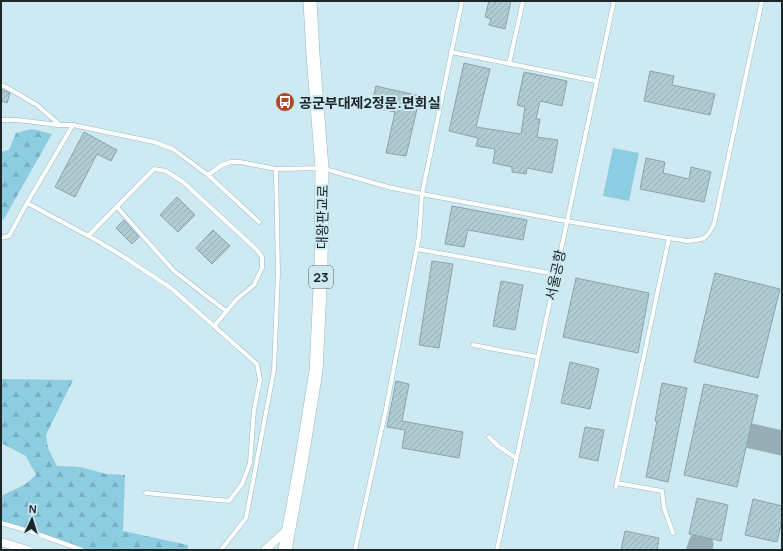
<svg xmlns="http://www.w3.org/2000/svg" width="783" height="551" font-family="Manrope,'Noto Sans KR',sans-serif">
	<style>
		.forest { fill: url(#forest-firs) }
		.garden { fill: #8dcde1 }
		.lines { fill: none; stroke-linecap: round; stroke-linejoin: round }
		.taxiway { stroke: #98aeb6; stroke-width: 25 }
		.building { fill: url(#building-hatch); stroke: #89a4ad }
		.lane-casing { stroke: #9db8c1; stroke-width: 5 }
		.street-casing { stroke: #9db8c1; stroke-width: 9 }
		.primary-casing { stroke: #9db8c1; stroke-width: 14 }
		.lane { stroke: #fff; stroke-width: 4 }
		.street { stroke: #fff; stroke-width: 8 }
		.primary { stroke: #fff; stroke-width: 13 }
		.labels { text-anchor: middle; dominant-baseline: central; stroke-width: 4; stroke-linejoin: round; paint-order: stroke }
		.shield { fill: #cde9f2; stroke: #516166; stroke-width: 1 }
		.shield-label { font-size: 13px; font-weight: bold; fill: #1c272a }
		.poi-label { font-size: 14px; font-weight: bold; fill: #1c272a; stroke: #cde9f2; text-anchor: start }
		.street-label { font-size: 14px; fill: #1c272a; stroke: #cde9f2 }
	</style>
	<defs>
		<pattern id="forest-firs" width="22" height="20" patternUnits="userSpaceOnUse"><rect width="22" height="20" fill="#8dcde1"/><path d="M5 1l3.5 6h-7zM16 11l3.5 6h-7z" fill="#79b0c1"/></pattern>
		<pattern id="building-hatch" width="6" height="6" patternUnits="userSpaceOnUse"><rect width="6" height="6" fill="#afcbd4"/><path d="M-1 1l2-2M0 6l6-6M5 7l2-2" fill="none" stroke="#96aeb6"/></pattern>
	</defs>
	<rect width="100%" height="100%" fill="#cde9f2"/>
	<g class="forest">
		<path d="M32,129L52,134L4,219L1,221V152L9,150L16,133Z"/>
		<path d="M1,379L73,380L46,435L48,448L57,466L81,467L106,474L125,475L123,531L188,545V550H76L1,522V496L24,485L36,475L26,456L1,443Z"/>
	</g>
	<path class="garden" d="M613,148L639,153L629,201L603,196Z"/>
	<g class="lines">
		<g class="taxiway">
			<path d="M751,436L782,443"/>
			<path d="M699,550L701,544"/>
		</g>
	</g>
	<g class="building">
		<path d="M489,1H511L505,29L489,25L491,19L485,17Z"/>
		<path d="M464,63L490,69L476,127L521,134L525,107L517,105L524,72L567,81L562,106L540,101L536,119H540L537,137L558,140L552,173L527,168L526,174L512,172V167L493,163L495,149L476,146L478,138L449,131Z"/>
		<path d="M650,71L674,76L672,85L715,94L710,115L644,101Z"/>
		<path d="M376,86L420,96L406,156L386,153L395,112L371,107Z"/>
		<path d="M1,89L10,93L7,103L1,101Z"/>
		<path d="M84,132L117,150L111,161L97,154L75,197L55,187Z"/>
		<path d="M646,158L665,162L663,173L689,179L691,167L711,172L704,202L640,189Z"/>
		<path d="M177,197L195,215L178,232L160,215Z"/>
		<path d="M452,206L527,220L523,240L468,230L464,247L445,244Z"/>
		<path d="M124,220L139,237L132,244L116,228Z"/>
		<path d="M213,230L230,246L212,264L196,248Z"/>
		<path d="M432,261L453,264L439,348L419,345Z"/>
		<path d="M715,273L780,289L758,378L694,362Z"/>
		<path d="M576,278L649,293L638,353L563,337Z"/>
		<path d="M501,281L523,285L515,330L493,326Z"/>
		<path d="M570,362L599,369L590,409L561,403Z"/>
		<path d="M396,381L409,384L402,421L463,432L459,458L402,448L405,430L387,427Z"/>
		<path d="M662,383L687,388L668,482L646,477L657,421H655Z"/>
		<path d="M704,384L758,395L737,487L684,475Z"/>
		<path d="M585,427L604,430L598,461L579,457Z"/>
		<path d="M697,498L728,505L721,541L689,534Z"/>
		<path d="M753,499L782,506V520L777,542L745,535Z"/>
		<path d="M625,531L659,538L657,550H621Z"/>
	</g>
	<g class="lines">
		<g class="lane-casing">
			<g id="lane">
				<path d="M451,52L596,81"/>
				<path d="M509,64L523,1"/>
				<path d="M1,85L6,87L37,105L60,125H73L154,142L173,149L208,175L259,222"/>
				<path d="M1,120H17L59,125"/>
				<path d="M73,125L27,203L96,240L124,257L171,288L257,364L260,380L254,410L250,463L242,484L229,501L146,493"/>
				<path d="M208,175L222,165L231,162H240L276,169L322,168L388,187L422,194L566,221L687,241C704,240 707,239 714,224L762,1"/>
				<path d="M117,207L174,271L226,311"/>
				<path d="M88,236L142,181L154,169L166,171L183,182L257,250L262,257V268L254,285L237,299L214,326"/>
				<path d="M1,238L9,236L27,203"/>
				<path d="M417,249L555,274"/>
				<path d="M473,345L537,357"/>
				<path d="M489,437L498,446L516,458"/>
				<path d="M617,483L662,491L664,508L673,533"/>
				<path d="M616,487L669,238"/>
				<path d="M1,523L32,532L82,550"/>
				<path d="M221,550L246,518L274,370L278,273L276,169"/>
				<path d="M355,550L385,414L419,237L422,194L462,1"/>
				<path d="M497,550L614,1"/>
			</g>
		</g>
		<g class="street-casing">
			<g id="street">
				<path d="M1,542L28,550"/>
				<path d="M265,550L288,529"/>
			</g>
		</g>
		<g class="primary-casing">
			<path id="primary" d="M285,550L301,463L316,371L321,267L322,168L313,55L310,1"/>
		</g>
		<use href="#lane" class="lane"/>
		<use href="#street" class="street"/>
		<use href="#primary" class="primary"/>
	</g>
	<defs>
		<g id="bus-disc" transform="scale(1)"><circle r="9.5" fill="#af4823" stroke="#cde9f2"/><path d="M-5-6H5V4H4V6H2V4H-2V6H-4V4H-5ZM-3.5-4V0h7V-4ZM-3.5 1.2v1.5H-2V1.2ZM2 1.2v1.5H3.5V1.2Z" fill="#fff"/></g>
	</defs>
	<g fill-rule="evenodd">
		<use href="#bus-disc" x="285" y="102"/>
	</g>
	<g class="labels">
		<rect class="shield" x="309" y="266" width="24" height="22" rx="3"/>
		<g class="shield-label">
			<text x="321" y="277">23</text>
		</g>
		<g class="poi-label">
			<text x="299" y="102">공군부대제2정문.면회실</text>
		</g>
		<g class="street-label">
			<text transform="translate(322 217) rotate(-89)">대왕판교로</text>
			<text transform="translate(555 275) rotate(-78)">서울공항</text>
		</g>
	</g>
	<rect width="783" height="551" fill="none" stroke="#1c272a" stroke-width="4"/>
	<g transform="translate(32 519) rotate(4)" stroke="#cde9f2" stroke-width="3" paint-order="stroke">
	<path d="M0-3L7 15L0 10L-7 15Z" fill="#1c272a"/>
	<text y="-6" font-size="11" font-weight="bold" text-anchor="middle" fill="#1c272a">N</text>
	</g>
</svg>
